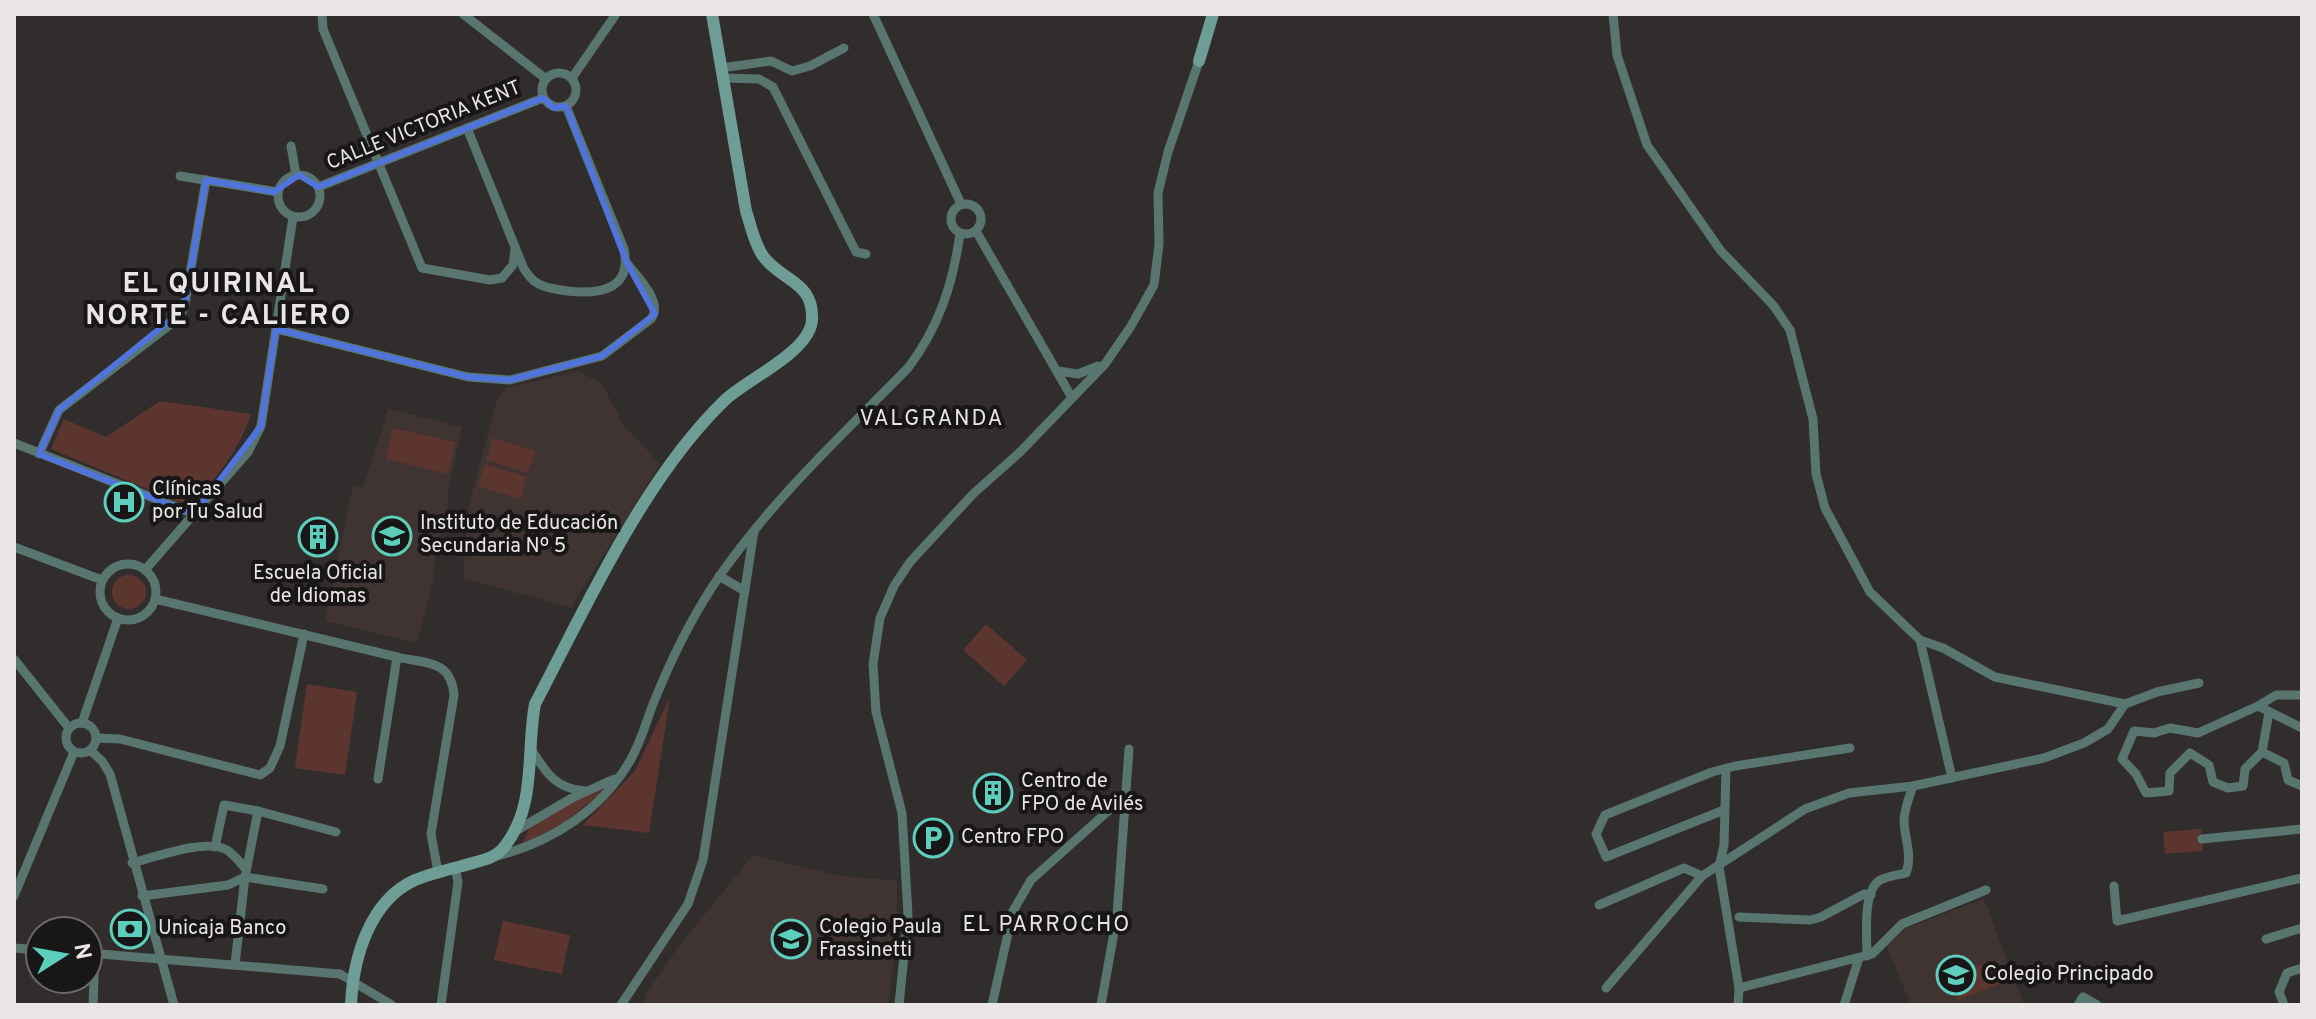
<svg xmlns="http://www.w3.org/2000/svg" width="2316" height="1019" font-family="Overpass,sans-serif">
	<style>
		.built { fill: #3f3432 }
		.green { fill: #5d352f }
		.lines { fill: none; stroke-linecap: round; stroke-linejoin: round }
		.street { stroke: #58756f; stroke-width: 9 }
		.secondary { stroke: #6d9d94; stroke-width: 12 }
		.marked { fill: none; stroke: #5074db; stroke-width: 6; stroke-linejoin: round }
		.labels { text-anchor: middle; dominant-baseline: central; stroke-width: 8; stroke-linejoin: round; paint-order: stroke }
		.street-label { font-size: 20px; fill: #e9e6e5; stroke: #181616 }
		.poi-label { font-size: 20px; fill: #e9e6e5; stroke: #181616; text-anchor: start }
		.neighbourhood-label { font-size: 22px; letter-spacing: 2px; fill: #e9e6e5; stroke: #181616 }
		.district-label { font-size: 28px; font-weight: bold; letter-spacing: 2px; fill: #e9e6e5; stroke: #181616 }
	</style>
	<rect width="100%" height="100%" fill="#312d2c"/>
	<g class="built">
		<path d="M579,371L602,384L623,424L660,464L571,608L463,578L470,501L498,396L507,388Z"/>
		<path d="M388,409L462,427L447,496L449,501L433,571L435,574L417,643L325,621L353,485L363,488Z"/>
		<path d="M753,855L836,875L897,881V930L888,1005H643L647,993L678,947Z"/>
		<path d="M1984,899L2024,1005H1911L1886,945L1907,928Z"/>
	</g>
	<g class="green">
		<path d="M160,401L251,414C244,440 214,485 192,502H179L51,449L64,419L106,437Z"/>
		<path d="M393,428L455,442L448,474L386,459Z"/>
		<path d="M493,438L535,451L528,473L486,460Z"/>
		<path d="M485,464L527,477L520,499L478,486Z"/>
		<circle cx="129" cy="592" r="17"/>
		<path d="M986,624L1027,660L1004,686L963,650Z"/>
		<path d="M307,684L357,692L345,775L295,768Z"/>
		<path d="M670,697L649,833L583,825L635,771Z"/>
		<path d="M607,788L565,822L521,846L530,827L573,801Z"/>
		<path d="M2201,829L2203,851L2165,854L2163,832Z"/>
		<path d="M503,921L570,935L562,974L494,960Z"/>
		<path d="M1992,960L2000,984L1958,1000L1949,976Z"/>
	</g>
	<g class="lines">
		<g class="street">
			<path d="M322,14L323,29L422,268L490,280L502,278L513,265L515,249"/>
			<path d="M463,14L546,79"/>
			<path d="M873,14L961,204"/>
			<path d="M1613,14L1617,55L1647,145L1721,251L1773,305L1790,330L1813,419L1816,474L1825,508L1870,592L1920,640L1952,778"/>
			<path d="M721,68L771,61L792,71L810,66L844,48"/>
			<circle cx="559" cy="90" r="17"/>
			<path d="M572,78L616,14"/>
			<path d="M723,78L759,79L773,87L856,252L866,254"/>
			<path d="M467,128L524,269C528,274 531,280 537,283C546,289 557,289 567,291C601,295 632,289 624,249L566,106"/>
			<path d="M291,146L296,175"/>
			<circle cx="299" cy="196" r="21"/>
			<path d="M180,176L278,192"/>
			<path d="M318,187L543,98"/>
			<circle cx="966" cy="219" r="15"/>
			<path d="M976,231L1071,396"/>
			<path d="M276,329L468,377L510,380L602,356L651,319C664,302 637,277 627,263"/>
			<path d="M1058,371L1078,374L1098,366"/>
			<path d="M14,443L194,514"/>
			<path d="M39,454L59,410L175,321L184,309L206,180"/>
			<path d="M14,547L102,580"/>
			<circle cx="128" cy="592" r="28"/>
			<path d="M145,570L248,452L261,426L293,217"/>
			<path d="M719,576L745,591"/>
			<path d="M155,599L397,657L378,779"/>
			<path d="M1920,640L1943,648L1995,677L2125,704"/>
			<path d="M397,657C426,664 451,659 454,695L431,834L438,872"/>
			<path d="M14,659L69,728"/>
			<path d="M2258,706L2276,695H2302"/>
			<circle cx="81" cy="738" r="15"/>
			<path d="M82,723L118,618"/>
			<path d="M2302,728L2258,706L2198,733L2170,728L2154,733L2134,731L2122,759L2136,774L2146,793L2169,791L2170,773L2190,753L2209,765L2213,782L2228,788L2243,786L2245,769L2262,752L2284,763L2288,780L2302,786"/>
			<path d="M96,738L120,739L260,775L270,768L280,746L304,634"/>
			<path d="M531,749C546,773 556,789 585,791"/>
			<path d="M90,750L102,761L110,774L174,1005"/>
			<path d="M2262,752L2269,712"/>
			<path d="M1726,769L1724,845L1719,867L1739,988L1738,1005"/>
			<path d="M1724,810L1606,857L1596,834L1605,815L1712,772L1735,766L1850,748"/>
			<path d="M258,811L336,832"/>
			<path d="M514,832L572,798L614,779"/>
			<path d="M2202,839L2302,829"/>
			<path d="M497,856C552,842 603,809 631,759C643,738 648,714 658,692C675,651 695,611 721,574C774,498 843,434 908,368C939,327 953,284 960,233"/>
			<path d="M132,863C156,857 205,838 227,850C233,854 240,862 245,868"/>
			<path d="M2114,886L2117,921L2302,878"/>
			<path d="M14,896L74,752"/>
			<path d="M142,896L228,885L245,877L258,811L224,805L215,847"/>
			<path d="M1599,905L1684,868L1702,876"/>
			<path d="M1739,917L1810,920L1821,917L1864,894L1871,895"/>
			<path d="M2266,939L2302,928"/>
			<path d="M14,948L40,950"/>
			<path d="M88,953L340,974L392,1005"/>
			<path d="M1867,956C1867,937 1862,891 1880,880C1888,876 1897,875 1906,873C1913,855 1904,838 1904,819C1905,807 1909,797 1913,786"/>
			<path d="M235,964L245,877L323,889"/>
			<path d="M1606,988L1702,876L1805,809L1849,793L1913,786L2044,758L2084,743L2108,729L2125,704L2157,692L2199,683"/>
			<path d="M1739,988L1872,954L1902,924L1986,890"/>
			<path d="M93,1005L95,954"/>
			<path d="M441,1005L458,882L455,867"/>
			<path d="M621,1005L688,904L703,860L754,531"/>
			<path d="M899,1005L908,915L902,813L876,712L873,664L880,618L894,586L910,562L973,494L1019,453L1105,364L1131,326L1154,285L1159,244L1158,193L1168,152L1199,61"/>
			<path d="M992,1005L1013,911L1031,880L1126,795"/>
			<path d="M1101,1005L1117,916L1129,749"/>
			<path d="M1844,1005L1859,958"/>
			<path d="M2078,1005L2083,997L2097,1005"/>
			<path d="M2284,1005L2279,992L2287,973L2302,968"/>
		</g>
		<g class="secondary">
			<path d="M1199,61L1213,14"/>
			<path d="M351,1005C353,959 369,901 415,880C430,874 446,870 462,866C477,861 495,860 505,846C537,805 526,751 535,704C587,605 644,478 725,400C747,379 810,352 812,320C814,281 782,282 763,256C754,243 751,226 746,211L712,14"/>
		</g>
	</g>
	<path class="marked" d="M543,98L554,108L566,106L627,263L655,314L602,356L510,380L468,377L276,329L261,426L194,514L39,454L59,410L184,309L206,180L274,192L299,175L318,187Z"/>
	<defs>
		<g id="hospital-ring" transform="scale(2)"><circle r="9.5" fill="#181616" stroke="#5ccebb" stroke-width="1.5"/><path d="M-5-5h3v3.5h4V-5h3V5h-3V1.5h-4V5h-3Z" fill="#5ccebb"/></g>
		<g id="university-ring" transform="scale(2)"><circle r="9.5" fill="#181616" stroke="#5ccebb" stroke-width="1.5"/><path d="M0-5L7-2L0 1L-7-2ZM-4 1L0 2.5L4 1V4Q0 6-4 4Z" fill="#5ccebb"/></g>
		<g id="building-ring" transform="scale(2)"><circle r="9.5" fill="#181616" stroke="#5ccebb" stroke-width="1.5"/><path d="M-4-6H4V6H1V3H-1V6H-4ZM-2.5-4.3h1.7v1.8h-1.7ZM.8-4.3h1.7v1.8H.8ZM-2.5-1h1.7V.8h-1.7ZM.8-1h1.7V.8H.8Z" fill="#5ccebb"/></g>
		<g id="parking-ring" transform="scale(2)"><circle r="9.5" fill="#181616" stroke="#5ccebb" stroke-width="1.5"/><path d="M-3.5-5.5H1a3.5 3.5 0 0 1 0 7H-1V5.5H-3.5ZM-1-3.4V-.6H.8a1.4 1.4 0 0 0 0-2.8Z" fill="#5ccebb"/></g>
		<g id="bank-ring" transform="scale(2)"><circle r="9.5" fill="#181616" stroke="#5ccebb" stroke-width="1.5"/><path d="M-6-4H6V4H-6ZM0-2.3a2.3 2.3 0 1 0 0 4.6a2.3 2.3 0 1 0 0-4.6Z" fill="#5ccebb"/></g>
		<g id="school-ring" transform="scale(2)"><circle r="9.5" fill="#181616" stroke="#5ccebb" stroke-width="1.5"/><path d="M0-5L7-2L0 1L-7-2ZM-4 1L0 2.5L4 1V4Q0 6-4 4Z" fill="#5ccebb"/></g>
	</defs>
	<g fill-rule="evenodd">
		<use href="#hospital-ring" x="124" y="502"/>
		<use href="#university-ring" x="392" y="536"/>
		<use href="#building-ring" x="318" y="537"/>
		<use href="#building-ring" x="993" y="793"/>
		<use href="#parking-ring" x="933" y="838"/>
		<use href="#bank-ring" x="130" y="929"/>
		<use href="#school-ring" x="791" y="939"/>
		<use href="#school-ring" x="1956" y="975"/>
	</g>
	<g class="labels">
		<g class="street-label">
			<text transform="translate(424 126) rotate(-22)">CALLE VICTORIA KENT</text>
		</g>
		<g class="poi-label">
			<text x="152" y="490">Clínicas<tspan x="152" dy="23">por Tu Salud</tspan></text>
			<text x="420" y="524">Instituto de Educación<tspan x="420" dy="23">Secundaria Nº 5</tspan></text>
			<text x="318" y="574" text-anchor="middle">Escuela Oficial<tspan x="318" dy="23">de Idiomas</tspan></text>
			<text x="1021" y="782">Centro de<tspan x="1021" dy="23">FPO de Avilés</tspan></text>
			<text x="961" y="838">Centro FPO</text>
			<text x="819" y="928">Colegio Paula<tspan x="819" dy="23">Frassinetti</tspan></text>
			<text x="158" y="929">Unicaja Banco</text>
			<text x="1984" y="975">Colegio Principado</text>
		</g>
		<g class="neighbourhood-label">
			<text x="932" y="419">VALGRANDA</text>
			<text x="1047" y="925">EL PARROCHO</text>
		</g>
		<g class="district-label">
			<text x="219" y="285">EL QUIRINAL<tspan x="219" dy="32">NORTE - CALIERO</tspan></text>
		</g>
	</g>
	<rect width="2316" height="1019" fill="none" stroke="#e9e6e5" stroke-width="32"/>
	<g transform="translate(64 955) rotate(79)"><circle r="38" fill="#181616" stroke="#6c6969" stroke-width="2"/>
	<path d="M0-6L14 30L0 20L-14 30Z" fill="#5ccebb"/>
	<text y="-12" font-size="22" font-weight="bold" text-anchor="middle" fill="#e9e6e5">N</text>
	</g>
</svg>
